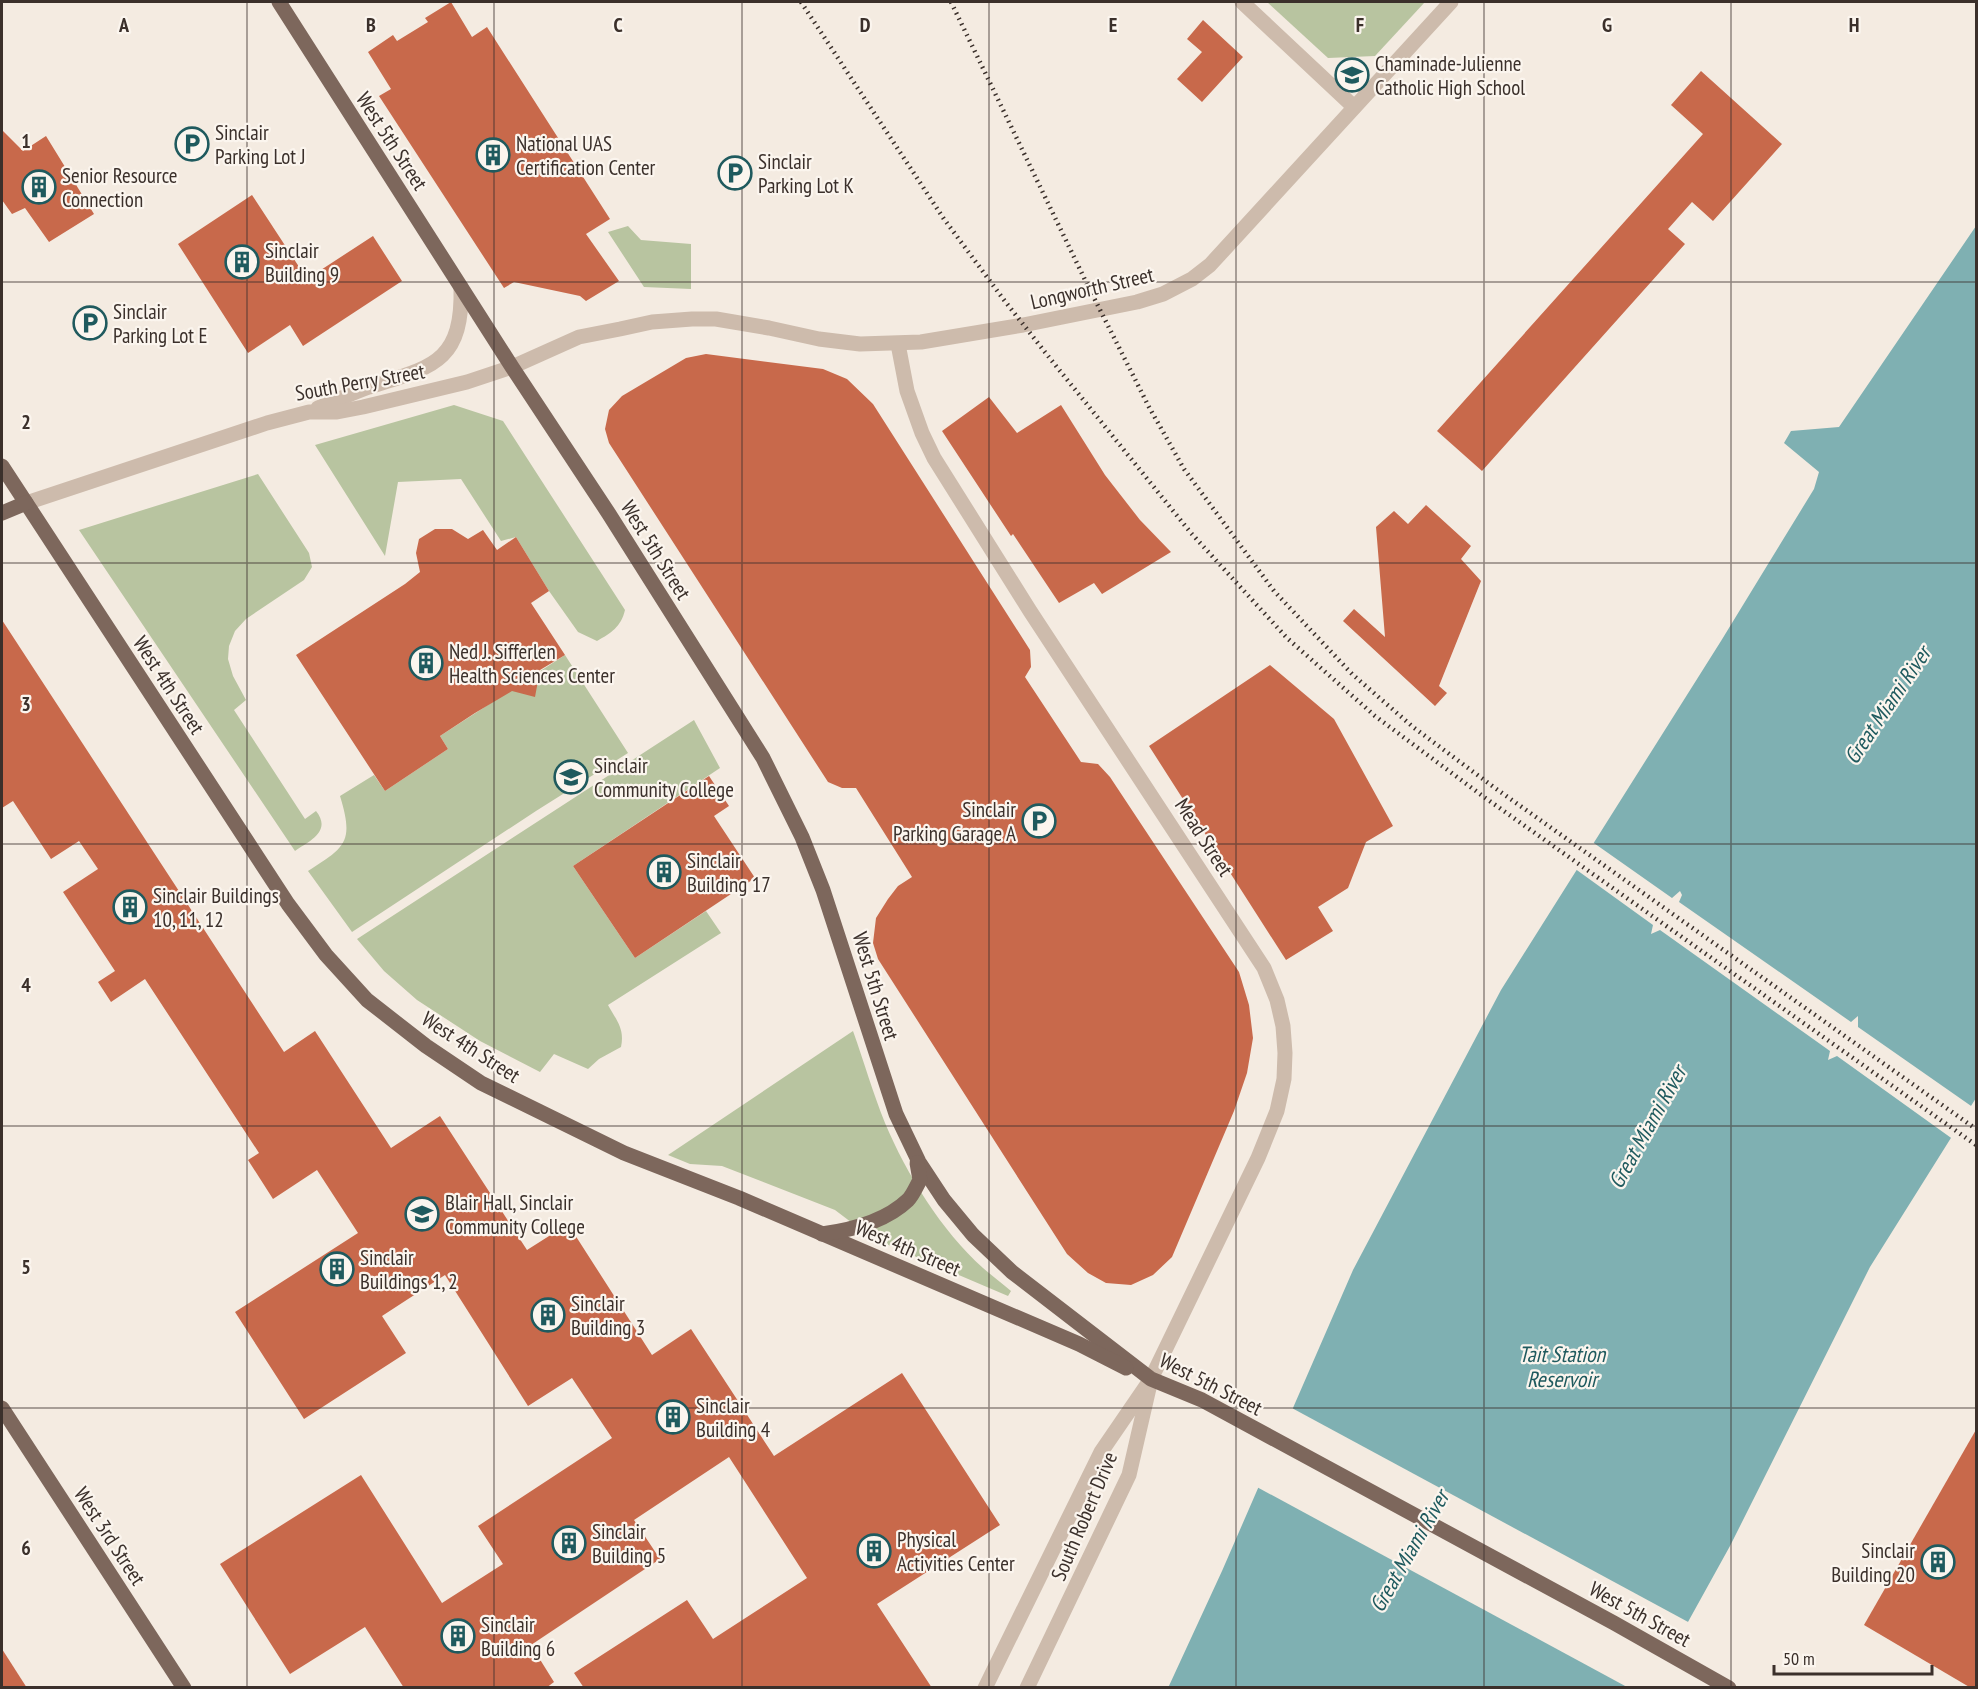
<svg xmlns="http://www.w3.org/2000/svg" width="1978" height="1689" font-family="'PT Sans Narrow',sans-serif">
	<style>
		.green { fill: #b8c4a0 }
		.water { fill: #7fb0b2 }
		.pier { fill: #f4ebe1 }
		.building { fill: #c8694b }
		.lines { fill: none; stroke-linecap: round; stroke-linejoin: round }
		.minor { stroke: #cdbbac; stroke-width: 15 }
		.major { stroke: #7d675c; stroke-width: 15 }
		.rail { stroke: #3b302b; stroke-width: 4.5; stroke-dasharray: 1.5 4.5; stroke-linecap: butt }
		.grid { fill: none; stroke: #3b302b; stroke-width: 1.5; stroke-opacity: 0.55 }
		.labels { text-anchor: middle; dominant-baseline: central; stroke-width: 4.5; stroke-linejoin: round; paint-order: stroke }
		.poi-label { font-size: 21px; fill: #3b302b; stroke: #fbf5ee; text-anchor: start }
		.street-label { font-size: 21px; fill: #3b302b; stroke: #fbf5ee }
		.water-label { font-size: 22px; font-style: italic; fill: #1f5a5e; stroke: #fbf5ee }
		.grid-label { font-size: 20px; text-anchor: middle; font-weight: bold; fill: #3b302b; stroke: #fbf5ee; stroke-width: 4.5; stroke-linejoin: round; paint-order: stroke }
	</style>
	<rect width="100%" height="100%" fill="#f4ebe1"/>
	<g class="green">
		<path d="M1267,2H1425L1375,56L1328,58Z"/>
		<path d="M628,226L641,240L691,244V289L644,287L608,232Z"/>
		<path d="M454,405L503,421L625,610C621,627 611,633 597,641L578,632L549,591L516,537L501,541L461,479L398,482L385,556L315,445Z"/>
		<path d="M258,474L309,553L312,567L304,580L246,619L235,631L229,646L228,659L233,676L246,700L234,710L305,819L316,811C332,831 310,841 295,851L79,530Z"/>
		<path d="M565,655L628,753L536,811L352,932L308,871C346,847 354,842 340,796L374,775L385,791L448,749L440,736Z"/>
		<path d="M694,720L720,768L573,866L635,958L706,911L721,933L608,1005C616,1020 625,1028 621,1047L599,1059L588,1069L554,1054L540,1072L480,1041L417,1000L384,971L357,939Z"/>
		<path d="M853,1031C864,1062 873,1093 885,1123C907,1175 941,1230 983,1268C992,1276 1002,1283 1011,1291L1008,1296L872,1238L835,1210L722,1166L690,1164L668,1155Z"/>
	</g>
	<path class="water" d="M1976,226V1098L1870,1267L1730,1546L1652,1687L1168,1688L1222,1571L1353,1270L1501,990L1721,641L1814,489L1819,472L1784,443L1791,431L1839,427Z"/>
	<g class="pier">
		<path d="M1591,841L1672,898L1680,891L1682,895L1679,902L1851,1022L1858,1016V1027L1974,1108L1954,1140L1837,1056L1828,1060L1830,1051L1660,930L1651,934L1653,925L1574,868Z"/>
		<path d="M1290,1407L1690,1623L1655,1688L1627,1687L1255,1486Z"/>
	</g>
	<g class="building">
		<path d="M451,2L472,37L487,27L610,219L586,234L619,281L586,301L580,296L514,282L504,288L379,96L391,89L368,52L393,35L397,41L428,22L425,18Z"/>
		<path d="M1203,20L1243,57L1202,102L1177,79L1202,52L1187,39Z"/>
		<path d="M1701,71L1782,144L1713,221L1692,202L1668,229L1685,244L1482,471L1437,431L1703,134L1671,105Z"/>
		<path d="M2,130L23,151L46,136L94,214L49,242L25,208L12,214L2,200Z"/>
		<path d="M252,195L307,279L373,236L402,281L303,346L290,325L248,353L178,244Z"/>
		<path d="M706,354L823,369L847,379L873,404L1030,650L1031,667L1025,677L1081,762L1098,764L1110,777L1239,972L1249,1005L1253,1038L1247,1073L1234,1111L1172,1257L1153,1275L1131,1285L1106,1283L1088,1273L1067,1254L878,959L873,943L876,918L888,899L898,886L912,877L856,788H842L828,782L609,443L605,429L609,410L622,396L686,358Z"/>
		<path d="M989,397L1017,433L1061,405L1105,475L1140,520L1171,552L1102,594L1094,583L1059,603L1013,534L1011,536L942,431Z"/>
		<path d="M1426,505L1471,546L1461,559L1481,581L1439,686L1447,693L1435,706L1343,621L1354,609L1385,637L1376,527L1394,511L1408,524Z"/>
		<path d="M435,529H452L468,539L483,530L497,550L516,537L549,591L531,603L565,655L540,670L535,697L512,691L475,713L440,736L448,749L385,791L296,655L405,584L420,572L416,553L419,539Z"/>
		<path d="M2,620L284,1052L315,1031L391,1148L440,1116L527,1250L568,1224L652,1355L691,1329L774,1456L902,1373L1000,1525L877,1604L932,1688H584L574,1673L687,1600L713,1639L807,1578L729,1457L634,1520L660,1559L531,1645L554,1682L546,1688H404L365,1627L290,1674L220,1564L361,1475L442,1603L503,1564L478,1526L612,1438L572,1378L528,1406L445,1275L382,1316L406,1353L304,1419L235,1312L358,1233L317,1170L273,1199L248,1160L259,1153L145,979L111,1002L98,982L115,971L63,892L98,869L79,841L51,859L13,801L2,808Z"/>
		<path d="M1270,665L1334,719L1393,826L1366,842L1348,888L1318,907L1333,931L1286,960L1149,746Z"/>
		<path d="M709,776L729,806L714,816L755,878L635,958L573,866Z"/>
		<path d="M1977,1428V1688H1971L1864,1625Z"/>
		<path d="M2,1649L27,1688H2Z"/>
	</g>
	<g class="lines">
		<g class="minor">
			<path d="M1242,2L1354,107"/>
			<path d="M898,344L907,391L922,433L934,458L1030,611L1264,968L1277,1000L1283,1026L1285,1053L1284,1079L1277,1111L1258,1158L1151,1379L1101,1452L985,1688"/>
			<path d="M318,408C335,401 352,393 369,387C432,367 463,363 461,287"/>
			<path d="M26,503L267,423L309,412H337L363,407L467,382L512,367L579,337L620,329L652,322L692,319H716L769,328L819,339L860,344L921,342L1023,325L1137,302L1163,294L1192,279L1210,265L1451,2"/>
			<path d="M1027,1688L1129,1475L1149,1388"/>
		</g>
		<g class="major">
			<path d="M279,2L512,367L609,514L763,758L802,837L823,890L896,1114L919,1162L944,1200L973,1235L1012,1272L1151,1379L1202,1400L1614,1623L1729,1688"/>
			<path d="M2,466L288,904L326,955L367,1000L426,1046L481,1083L624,1153L739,1198L1079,1344L1126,1368"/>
			<path d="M2,513L26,503"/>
			<path d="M822,1234C852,1230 885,1222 908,1200C913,1195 916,1187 920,1180L917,1163"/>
			<path d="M2,1408L184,1688"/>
		</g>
		<g class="rail">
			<path d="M801,2L944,219L1004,300L1052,361L1191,533L1287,638L1375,716L1484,797L1976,1145"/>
			<path d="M951,2L1088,286L1149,407L1184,469L1274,591L1352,674L1413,727L1495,788L1976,1129"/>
		</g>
	</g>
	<path class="grid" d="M247,2V1688M494,2V1688M742,2V1688M989,2V1688M1236,2V1688M1484,2V1688M1731,2V1688M2,282H1976M2,563H1976M2,844H1976M2,1126H1976M2,1408H1976"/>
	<defs>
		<g id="school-ring" transform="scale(1.725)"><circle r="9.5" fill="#fbf5ee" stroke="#1f5a5e" stroke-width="1.5"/><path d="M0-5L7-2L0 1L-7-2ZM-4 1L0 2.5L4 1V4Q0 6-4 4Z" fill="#1f5a5e"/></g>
		<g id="parking-ring" transform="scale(1.725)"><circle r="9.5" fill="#fbf5ee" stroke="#1f5a5e" stroke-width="1.5"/><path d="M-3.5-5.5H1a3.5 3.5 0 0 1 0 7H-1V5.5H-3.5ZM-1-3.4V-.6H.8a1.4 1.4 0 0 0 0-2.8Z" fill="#1f5a5e"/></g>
		<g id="building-ring" transform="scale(1.725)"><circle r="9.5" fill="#fbf5ee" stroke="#1f5a5e" stroke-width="1.5"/><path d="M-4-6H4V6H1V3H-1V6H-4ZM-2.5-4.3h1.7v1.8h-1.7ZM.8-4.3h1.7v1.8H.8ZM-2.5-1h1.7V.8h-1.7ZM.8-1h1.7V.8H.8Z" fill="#1f5a5e"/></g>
		<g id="university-ring" transform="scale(1.725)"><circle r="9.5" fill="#fbf5ee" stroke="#1f5a5e" stroke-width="1.5"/><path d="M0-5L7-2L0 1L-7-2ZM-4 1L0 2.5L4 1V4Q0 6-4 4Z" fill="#1f5a5e"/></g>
	</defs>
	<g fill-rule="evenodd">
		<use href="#school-ring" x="1352" y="75"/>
		<use href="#parking-ring" x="192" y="144"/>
		<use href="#building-ring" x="493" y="155"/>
		<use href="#parking-ring" x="735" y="173"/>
		<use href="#building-ring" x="39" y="187"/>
		<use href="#building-ring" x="242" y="262"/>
		<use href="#parking-ring" x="90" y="323"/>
		<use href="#building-ring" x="426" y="663"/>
		<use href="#university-ring" x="571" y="777"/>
		<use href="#parking-ring" x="1039" y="821"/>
		<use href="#building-ring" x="664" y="872"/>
		<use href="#building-ring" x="130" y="907"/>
		<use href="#university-ring" x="422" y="1214"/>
		<use href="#building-ring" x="337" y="1269"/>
		<use href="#building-ring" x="548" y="1315"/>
		<use href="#building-ring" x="673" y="1417"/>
		<use href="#building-ring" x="569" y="1543"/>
		<use href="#building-ring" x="874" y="1551"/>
		<use href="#building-ring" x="1938" y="1562"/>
		<use href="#building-ring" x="458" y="1636"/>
	</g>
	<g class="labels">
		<g class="poi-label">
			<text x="1375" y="63">Chaminade-Julienne<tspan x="1375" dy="24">Catholic High School</tspan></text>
			<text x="215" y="132">Sinclair<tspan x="215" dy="24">Parking Lot J</tspan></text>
			<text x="516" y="143">National UAS<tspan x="516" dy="24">Certification Center</tspan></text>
			<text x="758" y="161">Sinclair<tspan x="758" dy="24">Parking Lot K</tspan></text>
			<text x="62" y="175">Senior Resource<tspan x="62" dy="24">Connection</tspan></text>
			<text x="265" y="250">Sinclair<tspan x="265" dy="24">Building 9</tspan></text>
			<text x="113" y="311">Sinclair<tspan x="113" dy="24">Parking Lot E</tspan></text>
			<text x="449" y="651">Ned J. Sifferlen<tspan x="449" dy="24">Health Sciences Center</tspan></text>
			<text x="594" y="765">Sinclair<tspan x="594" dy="24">Community College</tspan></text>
			<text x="1016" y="809" text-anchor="end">Sinclair<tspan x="1016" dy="24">Parking Garage A</tspan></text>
			<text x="687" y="860">Sinclair<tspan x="687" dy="24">Building 17</tspan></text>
			<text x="153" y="895">Sinclair Buildings<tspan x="153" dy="24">10, 11, 12</tspan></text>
			<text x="445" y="1202">Blair Hall, Sinclair<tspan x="445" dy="24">Community College</tspan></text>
			<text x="360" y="1257">Sinclair<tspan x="360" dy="24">Buildings 1, 2</tspan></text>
			<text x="571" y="1303">Sinclair<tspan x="571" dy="24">Building 3</tspan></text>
			<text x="696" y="1405">Sinclair<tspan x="696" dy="24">Building 4</tspan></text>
			<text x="592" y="1531">Sinclair<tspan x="592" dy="24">Building 5</tspan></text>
			<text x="897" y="1539">Physical<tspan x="897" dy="24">Activities Center</tspan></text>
			<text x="1915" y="1550" text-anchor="end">Sinclair<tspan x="1915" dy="24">Building 20</tspan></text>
			<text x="481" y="1624">Sinclair<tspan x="481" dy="24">Building 6</tspan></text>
		</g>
		<g class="street-label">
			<text transform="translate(392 141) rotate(57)">West 5th Street</text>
			<text transform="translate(1092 288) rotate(-13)">Longworth Street</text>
			<text transform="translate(360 382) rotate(-10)">South Perry Street</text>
			<text transform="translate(656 550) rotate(58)">West 5th Street</text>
			<text transform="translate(169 685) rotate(57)">West 4th Street</text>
			<text transform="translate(1204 837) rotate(57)">Mead Street</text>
			<text transform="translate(876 986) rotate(73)">West 5th Street</text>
			<text transform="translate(471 1047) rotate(33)">West 4th Street</text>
			<text transform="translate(908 1248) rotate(23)">West 4th Street</text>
			<text transform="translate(1211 1384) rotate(27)">West 5th Street</text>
			<text transform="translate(1084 1516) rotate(-67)">South Robert Drive</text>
			<text transform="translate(110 1536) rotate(57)">West 3rd Street</text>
			<text transform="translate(1640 1614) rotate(29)">West 5th Street</text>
		</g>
		<g class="water-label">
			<text transform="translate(1887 705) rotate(-56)">Great Miami River</text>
			<text transform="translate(1647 1127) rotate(-61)">Great Miami River</text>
			<text x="1562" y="1354">Tait Station<tspan x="1562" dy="25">Reservoir</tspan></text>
			<text transform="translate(1409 1551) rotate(-60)">Great Miami River</text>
		</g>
	</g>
	<g class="grid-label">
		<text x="124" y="32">A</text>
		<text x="371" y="32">B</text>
		<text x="618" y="32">C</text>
		<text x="865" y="32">D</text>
		<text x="1113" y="32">E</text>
		<text x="1360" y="32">F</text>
		<text x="1607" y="32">G</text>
		<text x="1854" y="32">H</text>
		<text x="26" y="148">1</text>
		<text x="26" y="429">2</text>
		<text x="26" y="711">3</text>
		<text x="26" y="992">4</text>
		<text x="26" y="1274">5</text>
		<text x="26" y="1555">6</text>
	</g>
	<rect width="1978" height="1689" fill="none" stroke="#3b302b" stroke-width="6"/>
	<path d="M1774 1665v9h158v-9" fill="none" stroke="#3b302b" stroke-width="3"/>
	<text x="1783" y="1665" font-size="18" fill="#3b302b" stroke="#fbf5ee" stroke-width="4.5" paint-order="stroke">50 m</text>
</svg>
